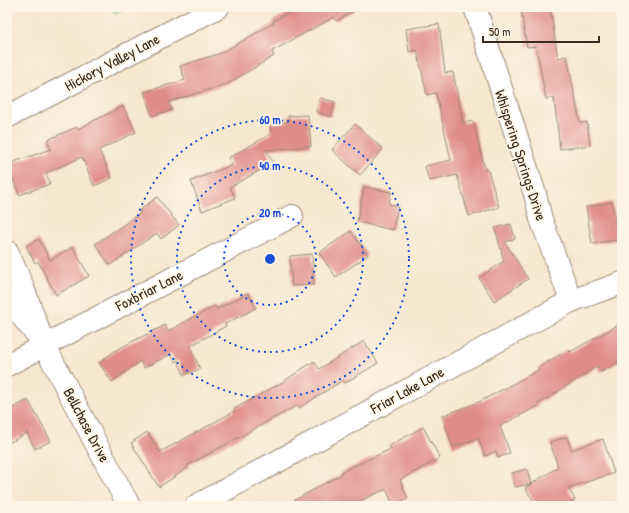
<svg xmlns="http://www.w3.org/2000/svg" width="629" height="513" font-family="'Patrick Hand',sans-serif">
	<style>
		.green { fill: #8fda96; stroke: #65825a }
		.building { fill: #e08d8a }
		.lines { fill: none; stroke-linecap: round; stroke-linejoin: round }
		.minor-casing { stroke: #998876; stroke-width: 24 }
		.minor { stroke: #fff; stroke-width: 22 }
		.ring { fill: none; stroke: #1d4ed8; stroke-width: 2; stroke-dasharray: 2 4 }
		.labels { text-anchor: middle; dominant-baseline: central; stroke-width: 3.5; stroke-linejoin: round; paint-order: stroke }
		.street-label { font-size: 15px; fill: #3b2a1e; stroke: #fcf5e5 }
		.centre { fill: #1d4ed8; stroke: #fcf5e5; stroke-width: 2 }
		.ring-label { font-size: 12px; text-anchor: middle; font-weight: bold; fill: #1d4ed8; stroke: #fcf5e5; stroke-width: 3.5; stroke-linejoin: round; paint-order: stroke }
	</style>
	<rect width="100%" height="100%" fill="#fcf5e5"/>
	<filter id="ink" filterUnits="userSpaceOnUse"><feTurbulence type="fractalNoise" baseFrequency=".025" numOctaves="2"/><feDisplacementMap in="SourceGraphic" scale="8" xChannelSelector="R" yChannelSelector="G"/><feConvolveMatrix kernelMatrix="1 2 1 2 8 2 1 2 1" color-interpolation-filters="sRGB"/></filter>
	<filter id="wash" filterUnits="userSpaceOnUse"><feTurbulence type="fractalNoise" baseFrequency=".012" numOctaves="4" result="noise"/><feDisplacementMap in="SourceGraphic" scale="16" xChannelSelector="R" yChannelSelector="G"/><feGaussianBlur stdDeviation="0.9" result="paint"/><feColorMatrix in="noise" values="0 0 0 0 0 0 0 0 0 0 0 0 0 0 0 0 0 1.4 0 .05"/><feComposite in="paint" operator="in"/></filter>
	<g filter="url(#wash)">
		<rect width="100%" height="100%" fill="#f7e7cf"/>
		<path class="green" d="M111,7H129L115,15Z"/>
		<g id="blocks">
			<g class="building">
				<path d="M299,7H361L336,21L334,17L272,51L274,56L227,84L169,102L172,110L152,116L144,92L185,80L180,66L221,53L274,23L273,21Z"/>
				<path d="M550,7L558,58L567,56L580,123L587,122L590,145L560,149L554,98L546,99L536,46L527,47L521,11Z"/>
				<path d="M439,24L445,73L453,72L463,123L473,121L485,170H488L499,207L469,216L457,175L429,181L425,166L451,160L436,93L427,95L417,50L409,52L406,29Z"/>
				<path d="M320,98L335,102L331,117L316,112Z"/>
				<path d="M123,106L136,132L99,150L112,178L94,186L82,157L46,173L50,184L19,195L8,164L51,149L47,140L77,127L78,129Z"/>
				<path d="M308,115L311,146L266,150L273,163L230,187L235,198L202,211L191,181L232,165L228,158L271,134L270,123L289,122L288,116Z"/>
				<path d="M355,124L383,149L360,175L332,150Z"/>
				<path d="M364,187L391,192L389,204L398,206L393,230L357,222Z"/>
				<path d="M157,197L179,225L161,239L157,233L110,265L95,244L141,213L139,211Z"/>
				<path d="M612,202L616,225L622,224V239L592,244L586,207Z"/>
				<path d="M511,224L515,239L505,242L528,279L494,301L479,278L504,261L495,228Z"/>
				<path d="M351,231L368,255L336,277L319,253Z"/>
				<path d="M39,239L50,260L73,247L89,276L56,295L38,261L35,263L26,246Z"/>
				<path d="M312,254L314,285L292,286L290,256Z"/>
				<path d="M248,293L256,308L225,324L226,326L190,346L200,369L184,375L178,360L175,362L171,354L144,368L140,361L112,382L99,363L116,350L165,325L168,331L215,306L217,309Z"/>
				<path d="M622,323V360L601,372L598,366L538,404V406L500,426L510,453L498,458L496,451L485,456L478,438L453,447L442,416L481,401L539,370L538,368L569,349L570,352Z"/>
				<path d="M364,341L378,363L345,383L343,380L299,408L298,405L188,465L189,467L159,487L131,443L147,432L160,452L235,411L234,409L283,382L314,361L319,369Z"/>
				<path d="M28,400L51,441L35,449L27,433L7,444V411Z"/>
				<path d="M423,427L440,458L400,480L408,498L393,505L386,489L349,506H284L342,474L341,472L391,449L389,446Z"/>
				<path d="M567,437L571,450L603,439L614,473L568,488L575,500L566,506H537L525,488L558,467L550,442Z"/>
				<path d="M527,469L531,484L515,487L512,473Z"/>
			</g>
		</g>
	</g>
	<g filter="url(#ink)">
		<use href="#blocks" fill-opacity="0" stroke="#998876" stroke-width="1"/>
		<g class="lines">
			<g class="minor-casing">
				<g id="minor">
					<path d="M475,7L535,194L541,219L571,301"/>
					<path d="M7,117L218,7"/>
					<path d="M7,251L22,285L44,345L129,506"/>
					<path d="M7,298L34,331"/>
					<path d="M7,365L292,216"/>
					<path d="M196,506L571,301L622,283"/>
				</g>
			</g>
			<use href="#minor" class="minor"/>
		</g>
	</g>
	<g class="ring">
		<circle cx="270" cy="259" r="46"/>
		<circle cx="270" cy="259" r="93"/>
		<circle cx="270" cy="259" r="139"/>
	</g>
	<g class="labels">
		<g class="street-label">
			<text transform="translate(112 62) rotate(-28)">Hickory Valley Lane</text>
			<text transform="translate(521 155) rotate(72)">Whispering Springs Drive</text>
			<text transform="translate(149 290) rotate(-27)">Foxbriar Lane</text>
			<text transform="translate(407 390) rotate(-29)">Friar Lake Lane</text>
			<text transform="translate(87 425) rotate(62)">Bellchase Drive</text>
		</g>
	</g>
	<circle cx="270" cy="259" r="6" class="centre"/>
	<g class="ring-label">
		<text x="270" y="124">60 m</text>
		<text x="270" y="170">40 m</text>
		<text x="270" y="217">20 m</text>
	</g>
	<rect width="629" height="513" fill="none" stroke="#fcf5e5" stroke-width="24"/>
	<path d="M483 36v6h116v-6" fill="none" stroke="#3b2a1e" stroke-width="2"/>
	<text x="489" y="36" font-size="12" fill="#3b2a1e" stroke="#fcf5e5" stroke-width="3" paint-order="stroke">50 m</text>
</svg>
